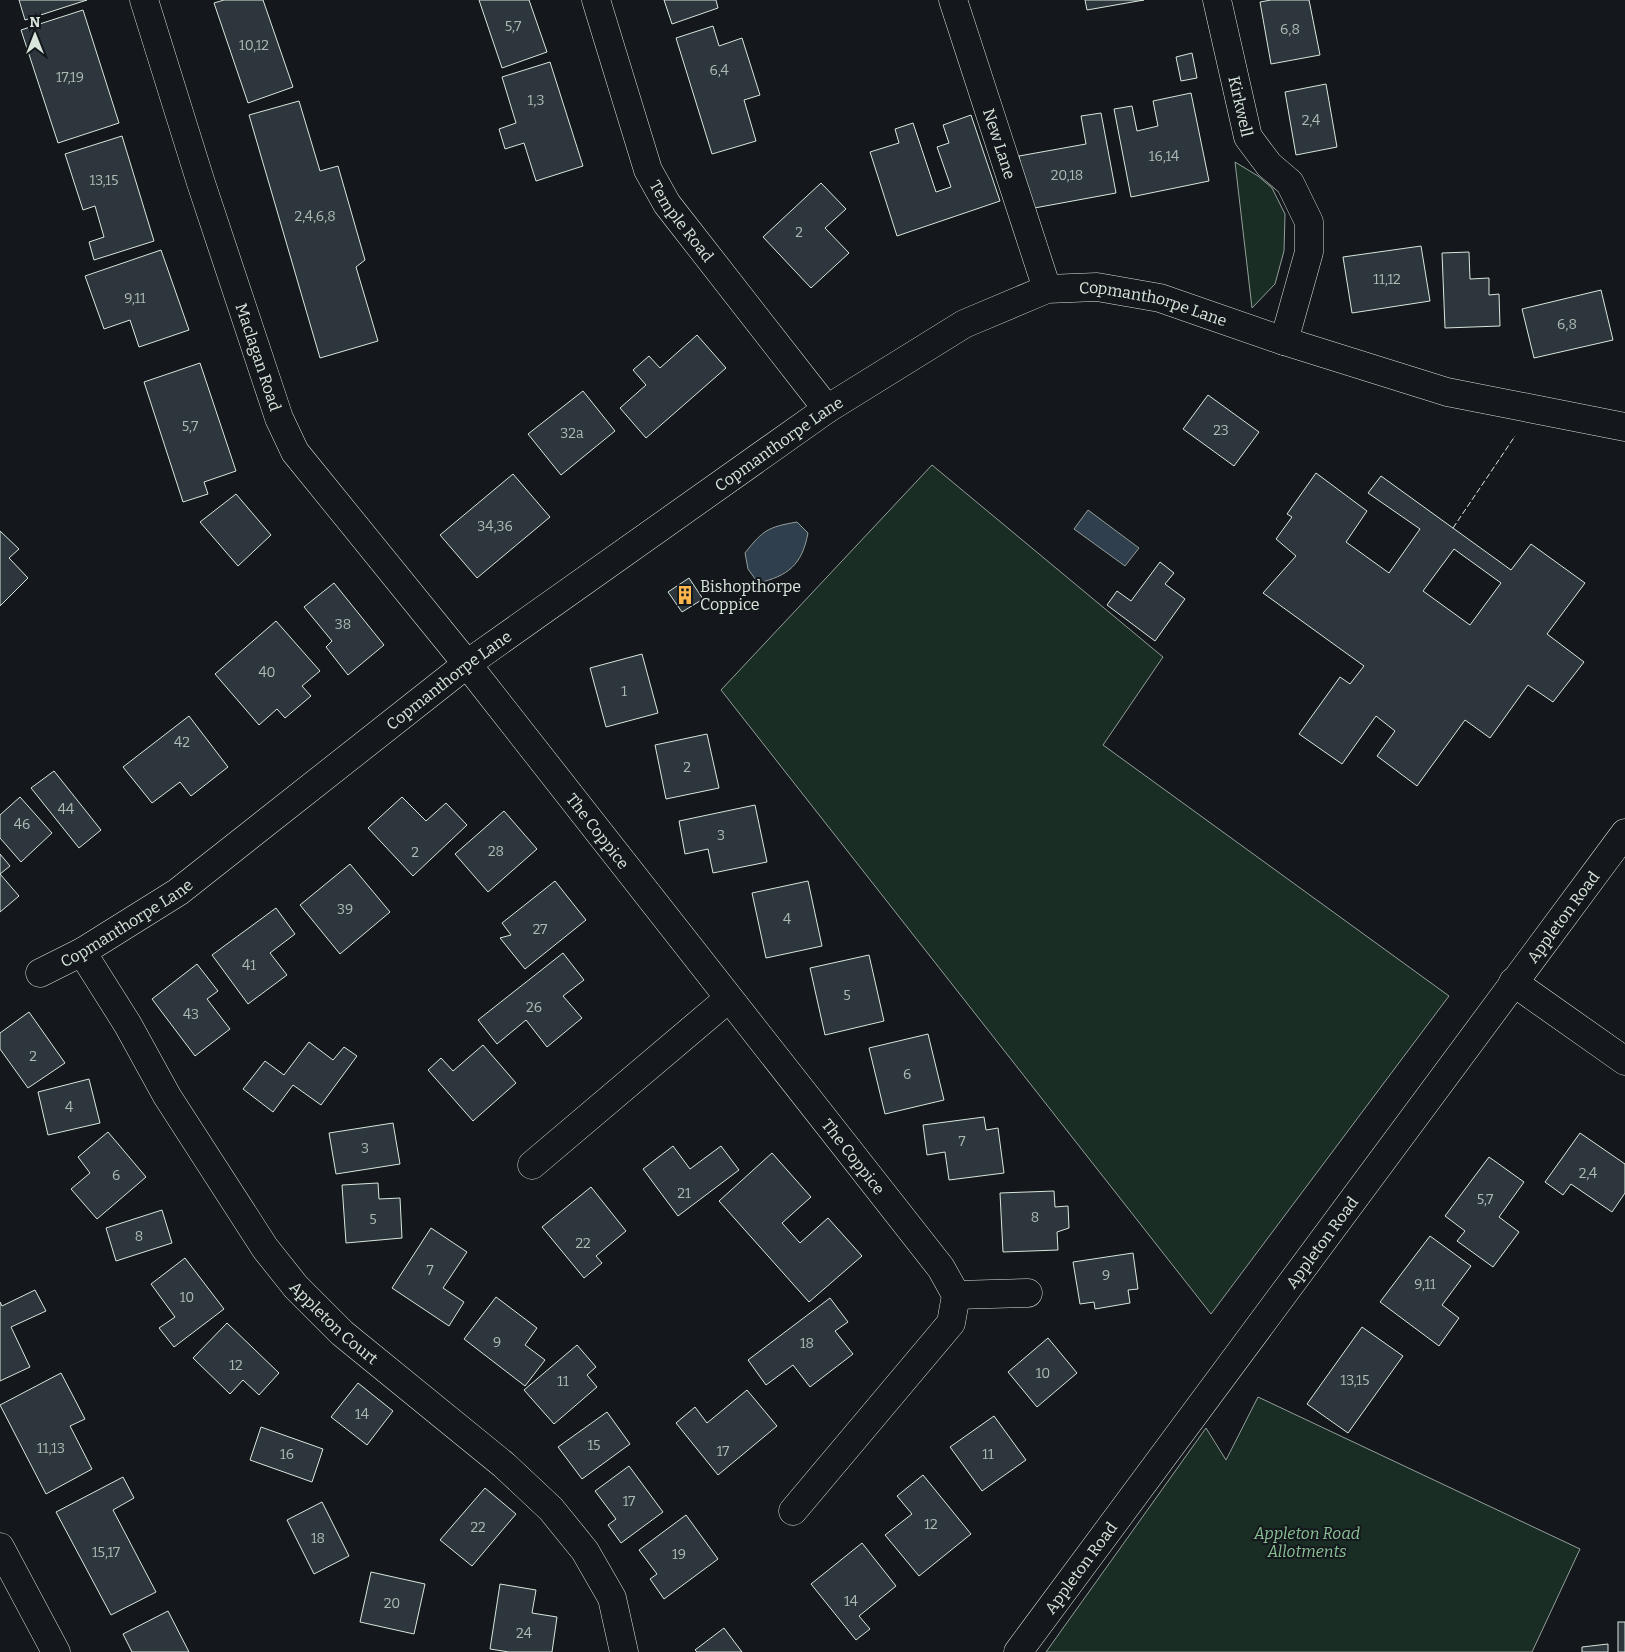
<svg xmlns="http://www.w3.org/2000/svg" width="1625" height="1652" font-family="Bitter,serif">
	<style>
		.green { fill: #1a2d24; stroke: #939e99 }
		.water { fill: #2f3f4d; stroke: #939e99 }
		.building { fill: #2c363c; stroke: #d8e6dc; fill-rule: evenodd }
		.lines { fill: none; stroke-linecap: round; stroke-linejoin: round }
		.minor-casing { stroke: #d8e6dc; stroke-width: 29 }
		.minor { stroke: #14181c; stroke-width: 28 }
		.fence { stroke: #d8e6dc; stroke-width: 1; stroke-dasharray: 6 2.5; stroke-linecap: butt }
		.labels { text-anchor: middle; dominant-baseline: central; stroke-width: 4; stroke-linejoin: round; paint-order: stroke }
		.number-label { font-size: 14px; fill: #adbab4 }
		.street-label { font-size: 16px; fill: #d8e6dc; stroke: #14181c }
		.poi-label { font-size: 16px; fill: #d8e6dc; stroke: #14181c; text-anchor: start }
		.park-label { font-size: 16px; font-style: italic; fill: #8ac095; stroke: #14181c }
	</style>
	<rect width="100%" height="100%" fill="#14181c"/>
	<g class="green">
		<path d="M1235,162L1258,176L1272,188L1285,214L1284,251L1275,284L1252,308Z"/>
		<path d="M932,465L1163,657L1103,745L1449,996L1211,1314L721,690Z"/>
		<path d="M1258,1397L1580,1549L1532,1652H1046L1206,1428L1226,1460Z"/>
	</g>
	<g class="water">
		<path d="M1088,510L1139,548L1125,566L1074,529Z"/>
		<path d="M797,522L808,533C802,565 788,576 758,583L748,569L745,553C763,530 768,527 797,522Z"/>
	</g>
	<g class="building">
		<path d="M19,0H87L25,20Z"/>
		<path d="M224,0H263L293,87L248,103L214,3Z"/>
		<path d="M479,0H529L547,52L502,68Z"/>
		<path d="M664,0H716L718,8L672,24Z"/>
		<path d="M1085,0H1144L1087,10Z"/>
		<path d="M1271,0H1309L1320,55L1271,64L1260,2Z"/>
		<path d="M83,10L119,123L58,143L21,30Z"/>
		<path d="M713,26L719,46L742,38L760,95L744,100L756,141L712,154L676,38Z"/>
		<path d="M1192,53L1197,78L1181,81L1176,57Z"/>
		<path d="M550,62L583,166L536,181L524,143L505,149L499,129L516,123L502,77Z"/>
		<path d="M1326,84L1337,147L1296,155L1285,92Z"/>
		<path d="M1191,93L1209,181L1131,197L1114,109L1132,106L1137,131L1158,126L1153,101Z"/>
		<path d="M299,101L320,171L338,166L365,260L356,267L378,341L320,358L249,115Z"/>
		<path d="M1101,113L1116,193L1029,209L1019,156L1086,144L1081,116Z"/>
		<path d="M971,115L1000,201L897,236L870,152L899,143L895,129L913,123L936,192L951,187L937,147L949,143L943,125Z"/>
		<path d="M122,136L154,241L94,260L89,242L104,237L95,206L83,210L65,154Z"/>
		<path d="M821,183L846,209L825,228L849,253L811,288L763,237Z"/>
		<path d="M1421,246L1430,301L1352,313L1343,257Z"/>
		<path d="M161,250L189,330L139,347L130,320L104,329L85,276Z"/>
		<path d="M1469,252L1470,279L1489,278V295L1499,294L1500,326L1445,328L1442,253Z"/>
		<path d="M1601,290L1613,340L1534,358L1522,309Z"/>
		<path d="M697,335L726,368L646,438L620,408L646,385L633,370L649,356L660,368Z"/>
		<path d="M200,363L236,471L204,482L208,494L183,502L144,382Z"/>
		<path d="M583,391L615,431L561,475L528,434Z"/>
		<path d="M1208,395L1259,432L1234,466L1183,429Z"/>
		<path d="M1316,473L1367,511L1346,542L1389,573L1420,529L1368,493L1381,476L1511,570L1531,544L1585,583L1547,634L1584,662L1553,702L1528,685L1490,738L1465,720L1417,786L1377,756L1395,731L1376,716L1342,764L1299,734L1340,677L1350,684L1364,666L1263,593L1296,556L1276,539L1292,517L1287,514ZM1454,549L1501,583L1470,625L1423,591Z"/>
		<path d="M513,474L550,517L477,578L440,535Z"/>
		<path d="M236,494L271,535L238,566L200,522Z"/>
		<path d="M0,531L19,549L9,558L28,578L0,606Z"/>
		<path d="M1160,562L1174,573L1165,584L1185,599L1155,641L1107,605L1117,591L1131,601Z"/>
		<path d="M689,578L703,599L682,612L668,592Z"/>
		<path d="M334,583L384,645L348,675L326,647L332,641L304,607Z"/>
		<path d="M276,621L320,671L302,686L311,696L285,718L277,709L259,725L215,674Z"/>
		<path d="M642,654L658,713L606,727L590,668Z"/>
		<path d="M189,716L228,767L191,796L180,782L152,803L123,767Z"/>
		<path d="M707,734L719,788L666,799L655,745Z"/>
		<path d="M54,771L101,830L79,848L31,788Z"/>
		<path d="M20,797L52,833L21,862L0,838V815Z"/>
		<path d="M402,797L426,821L446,803L467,825L413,876L368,828Z"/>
		<path d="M755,805L767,862L713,873L708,849L685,854L679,821Z"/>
		<path d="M504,811L537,849L488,892L455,854Z"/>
		<path d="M0,854L10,866L0,874L19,896L0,912Z"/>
		<path d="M350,864L390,912L340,954L300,905Z"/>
		<path d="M555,881L586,920L525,969L500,938L511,935L502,923Z"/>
		<path d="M808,881L822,946L766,958L752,893Z"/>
		<path d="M276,908L295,934L270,953L287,975L248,1004L212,955Z"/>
		<path d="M563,953L584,980L563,996L582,1018L547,1047L526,1020L497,1044L478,1020Z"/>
		<path d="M869,955L884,1021L825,1035L810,968Z"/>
		<path d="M197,964L218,991L207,999L230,1029L195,1056L152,999Z"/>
		<path d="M29,1012L65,1063L28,1088L0,1049V1033Z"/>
		<path d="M928,1034L944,1100L885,1114L869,1048Z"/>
		<path d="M309,1042L333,1060L344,1047L357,1056L321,1105L293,1085L273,1112L243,1089L265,1061L284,1075Z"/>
		<path d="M483,1045L516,1083L473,1121L428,1070L441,1058L453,1071Z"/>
		<path d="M89,1079L100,1123L48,1135L38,1092Z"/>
		<path d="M984,1117L986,1130L998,1128L1004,1173L949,1180L945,1152L927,1155L923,1125Z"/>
		<path d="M393,1123L400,1164L336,1174L329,1133Z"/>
		<path d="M108,1132L146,1177L97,1219L71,1189L90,1173L78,1157Z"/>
		<path d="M1580,1133L1625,1164V1193L1612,1212L1571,1184L1563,1195L1545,1182Z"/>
		<path d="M673,1146L690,1169L721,1146L739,1170L678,1216L643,1169Z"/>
		<path d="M772,1153L811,1197L782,1223L800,1243L828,1218L862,1256L809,1302L719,1201Z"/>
		<path d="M1489,1157L1524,1182L1499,1217L1519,1232L1493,1267L1457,1241L1465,1231L1445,1216Z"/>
		<path d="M378,1183L379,1199L400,1198L402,1238L346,1243L342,1185Z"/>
		<path d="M591,1187L626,1231L596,1256L602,1263L584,1278L542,1227Z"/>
		<path d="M1054,1191L1055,1207L1068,1206L1069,1228L1057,1232L1058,1250L1003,1252L1000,1193Z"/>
		<path d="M162,1210L172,1243L116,1261L106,1228Z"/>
		<path d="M431,1228L467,1252L443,1288L464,1302L449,1326L392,1288Z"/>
		<path d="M1430,1236L1471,1266L1442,1305L1459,1318L1439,1346L1380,1302Z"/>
		<path d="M1133,1253L1138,1289L1128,1290L1130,1303L1095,1309L1094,1302L1080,1304L1073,1262Z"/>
		<path d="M185,1258L224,1309L174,1347L159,1328L175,1317L151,1284Z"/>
		<path d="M35,1290L46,1311L11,1327L30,1367L0,1381V1302L2,1306Z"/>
		<path d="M496,1297L537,1328L525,1345L545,1360L525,1386L464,1339Z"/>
		<path d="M830,1298L848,1322L835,1331L853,1354L810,1387L793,1365L766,1385L748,1360Z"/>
		<path d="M227,1323L279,1373L259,1395L243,1380L230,1394L193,1358Z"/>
		<path d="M1362,1327L1403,1356L1348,1433L1307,1404Z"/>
		<path d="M1048,1338L1077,1373L1037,1407L1008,1372Z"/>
		<path d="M577,1345L596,1367L587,1375L597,1387L554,1424L524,1390Z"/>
		<path d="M61,1373L85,1419L70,1426L92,1469L46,1494L0,1405Z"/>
		<path d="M358,1383L393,1411L367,1445L331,1417Z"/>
		<path d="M747,1390L777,1426L718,1475L676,1423L695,1407L707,1423Z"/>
		<path d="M607,1412L630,1444L582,1479L558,1447Z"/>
		<path d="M994,1416L1026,1460L982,1491L950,1447Z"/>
		<path d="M261,1427L323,1449L312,1482L250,1460Z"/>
		<path d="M629,1466L663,1512L621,1543L608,1525L616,1519L595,1491Z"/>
		<path d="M923,1475L971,1534L919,1576L885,1535L912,1514L897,1496Z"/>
		<path d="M123,1477L134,1498L113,1510L156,1592L111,1615L56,1512Z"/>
		<path d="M485,1488L516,1514L472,1566L440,1540Z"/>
		<path d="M322,1502L349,1556L314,1574L287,1520Z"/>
		<path d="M686,1515L718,1559L664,1599L650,1579L657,1574L639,1550Z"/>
		<path d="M862,1543L896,1586L859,1616L870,1629L856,1640L811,1584Z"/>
		<path d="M371,1572L425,1584L414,1634L360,1622Z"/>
		<path d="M500,1584L536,1590L532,1613L557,1617L552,1652H509L490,1649Z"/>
		<path d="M168,1611L189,1652H132L123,1634Z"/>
		<rect x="1618" y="1622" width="7" height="30"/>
		<path d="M724,1628L742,1652H697L695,1650Z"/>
		<path d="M1608,1644V1652H1582V1647Z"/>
	</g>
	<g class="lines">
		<g class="minor-casing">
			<g id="minor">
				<path id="s1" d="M144,0L201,183L279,418L295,452L467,664L941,1268L956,1295L951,1323L793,1511"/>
				<path id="s2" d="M596,0L648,170L667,204L827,409"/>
				<path id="s3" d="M953,0L1047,289"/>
				<path id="s4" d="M1217,0L1248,137L1269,165L1290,183L1309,222V252L1284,341"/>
				<path id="s5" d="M82,952L128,1025L167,1096L265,1248L296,1287L342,1333L504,1465L551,1509L585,1551L612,1598L624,1652"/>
				<path id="s6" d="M40,973L82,952L178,892L467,664L827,409L964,324L1047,289L1097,287L1160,298L1284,341L1447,392L1625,427"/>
				<path d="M1513,982L1625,1061"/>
				<path d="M532,1165L728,999"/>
				<path d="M956,1295L1028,1293"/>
				<path d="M0,1547L56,1652"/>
				<path id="s7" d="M1018,1652L1625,833"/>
			</g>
		</g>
		<use href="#minor" class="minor"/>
		<path class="fence" d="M1453,528L1515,436"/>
	</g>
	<defs>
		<g id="building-bare" transform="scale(1.5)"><path d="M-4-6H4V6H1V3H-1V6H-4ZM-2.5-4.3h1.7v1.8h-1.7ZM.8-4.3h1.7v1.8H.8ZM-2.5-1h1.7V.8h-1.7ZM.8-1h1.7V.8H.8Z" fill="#ffb74d" stroke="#14181c" stroke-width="2.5" paint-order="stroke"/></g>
	</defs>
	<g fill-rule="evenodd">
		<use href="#building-bare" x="685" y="595"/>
	</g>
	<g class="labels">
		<g class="number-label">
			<text x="513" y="26">5,7</text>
			<text x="1290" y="29">6,8</text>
			<text x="254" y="45">10,12</text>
			<text x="719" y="70">6,4</text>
			<text x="70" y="77">17,19</text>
			<text x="536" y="100">1,3</text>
			<text x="1311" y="120">2,4</text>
			<text x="1164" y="156">16,14</text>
			<text x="1067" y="175">20,18</text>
			<text x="104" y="180">13,15</text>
			<text x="315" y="216">2,4,6,8</text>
			<text x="799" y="232">2</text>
			<text x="1387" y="279">11,12</text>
			<text x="135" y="298">9,11</text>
			<text x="1567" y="324">6,8</text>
			<text x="190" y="426">5,7</text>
			<text x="1221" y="430">23</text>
			<text x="572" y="433">32a</text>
			<text x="495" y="526">34,36</text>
			<text x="343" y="624">38</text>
			<text x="267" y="672">40</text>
			<text x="624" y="691">1</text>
			<text x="182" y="742">42</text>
			<text x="687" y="767">2</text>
			<text x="66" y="809">44</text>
			<text x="22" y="824">46</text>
			<text x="721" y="835">3</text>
			<text x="496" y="851">28</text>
			<text x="415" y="852">2</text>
			<text x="345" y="909">39</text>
			<text x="787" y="919">4</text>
			<text x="540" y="929">27</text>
			<text x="249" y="965">41</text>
			<text x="847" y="995">5</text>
			<text x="534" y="1007">26</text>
			<text x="191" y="1014">43</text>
			<text x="33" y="1056">2</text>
			<text x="907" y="1074">6</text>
			<text x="69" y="1107">4</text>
			<text x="962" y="1141">7</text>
			<text x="365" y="1148">3</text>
			<text x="1588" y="1173">2,4</text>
			<text x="116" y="1175">6</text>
			<text x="684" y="1193">21</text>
			<text x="1485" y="1199">5,7</text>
			<text x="1035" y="1217">8</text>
			<text x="373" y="1219">5</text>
			<text x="139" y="1236">8</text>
			<text x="583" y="1243">22</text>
			<text x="430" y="1270">7</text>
			<text x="1106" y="1275">9</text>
			<text x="1425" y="1284">9,11</text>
			<text x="187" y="1297">10</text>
			<text x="497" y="1342">9</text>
			<text x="807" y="1343">18</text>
			<text x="236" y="1365">12</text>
			<text x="1043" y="1373">10</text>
			<text x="1355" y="1380">13,15</text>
			<text x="563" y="1381">11</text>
			<text x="362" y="1414">14</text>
			<text x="594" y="1445">15</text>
			<text x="51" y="1448">11,13</text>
			<text x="723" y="1451">17</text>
			<text x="287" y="1454">16</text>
			<text x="988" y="1454">11</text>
			<text x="629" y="1501">17</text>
			<text x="931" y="1524">12</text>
			<text x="478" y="1527">22</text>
			<text x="318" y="1538">18</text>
			<text x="106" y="1552">15,17</text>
			<text x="679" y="1554">19</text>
			<text x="851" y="1601">14</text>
			<text x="392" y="1603">20</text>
			<text x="524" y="1633">24</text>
		</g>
		<g class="street-label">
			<text stroke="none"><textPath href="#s4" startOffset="109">Kirkwell</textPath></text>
			<text stroke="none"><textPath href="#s3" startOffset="151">New Lane</textPath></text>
			<text stroke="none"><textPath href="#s2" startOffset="239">Temple Road</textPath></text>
			<text stroke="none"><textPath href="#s6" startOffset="1329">Copmanthorpe Lane</textPath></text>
			<text stroke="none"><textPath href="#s1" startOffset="375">Maclagan Road</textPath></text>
			<text stroke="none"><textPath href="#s6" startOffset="910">Copmanthorpe Lane</textPath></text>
			<text stroke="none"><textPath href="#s6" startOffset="504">Copmanthorpe Lane</textPath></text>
			<text stroke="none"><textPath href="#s1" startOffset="962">The Coppice</textPath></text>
			<text stroke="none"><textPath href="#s7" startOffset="915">Appleton Road</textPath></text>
			<text stroke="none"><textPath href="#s6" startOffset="100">Copmanthorpe Lane</textPath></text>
			<text stroke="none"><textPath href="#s1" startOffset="1376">The Coppice</textPath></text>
			<text stroke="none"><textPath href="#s7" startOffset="510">Appleton Road</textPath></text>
			<text stroke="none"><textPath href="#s5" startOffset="450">Appleton Court</textPath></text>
			<text stroke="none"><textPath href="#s7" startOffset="105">Appleton Road</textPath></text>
		</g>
		<g class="poi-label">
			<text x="700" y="586">Bishopthorpe<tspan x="700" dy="18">Coppice</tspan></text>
		</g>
		<g class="park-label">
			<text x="1307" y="1533">Appleton Road<tspan x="1307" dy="18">Allotments</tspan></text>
		</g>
	</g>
	<g transform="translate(35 35)" stroke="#14181c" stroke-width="4" paint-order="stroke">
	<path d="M0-4L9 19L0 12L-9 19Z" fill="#d8e6dc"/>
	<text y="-8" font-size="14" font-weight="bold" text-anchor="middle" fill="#d8e6dc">N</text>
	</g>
</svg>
